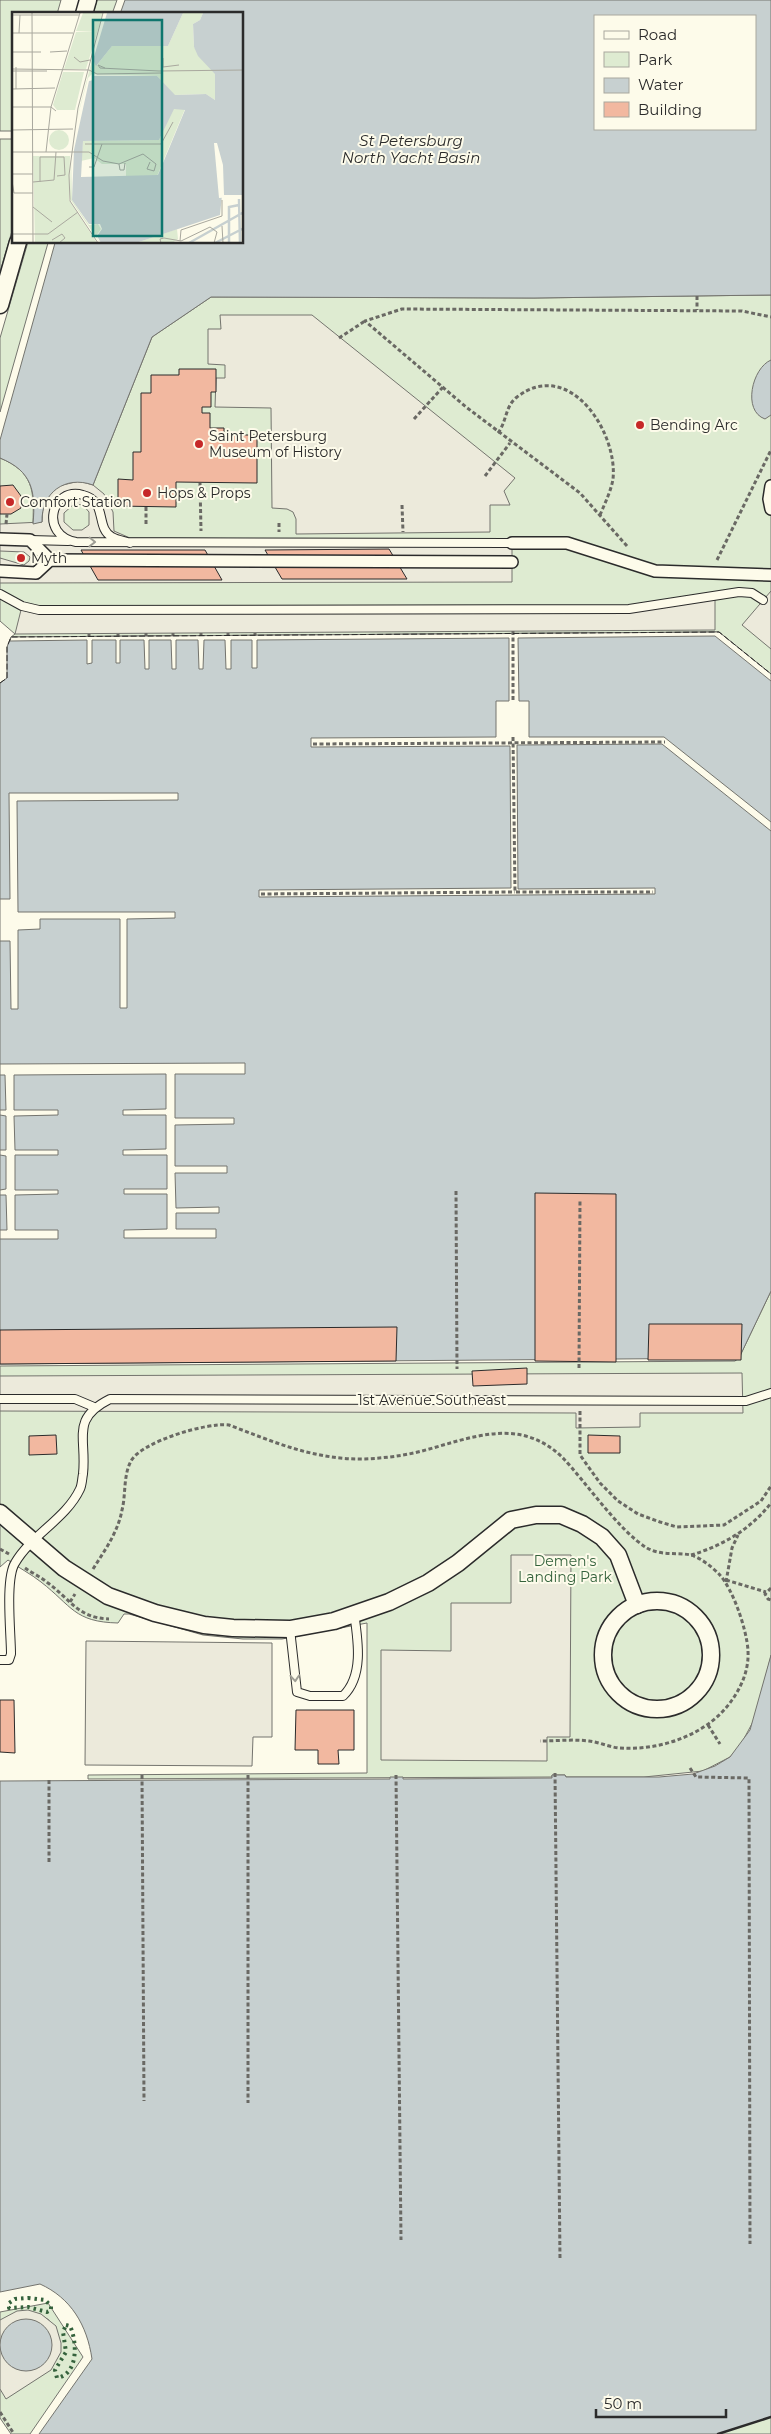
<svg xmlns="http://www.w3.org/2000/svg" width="771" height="2434" font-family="Montserrat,sans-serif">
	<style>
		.green { fill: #deebd1; stroke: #74746e }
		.parking { fill: #eceadb; stroke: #74746e; fill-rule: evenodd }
		.water { fill: #c7d0d0; stroke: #74746e; fill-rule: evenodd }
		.pier { fill: #fdfbea; stroke: #74746e }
		.building { fill: #f2b8a0; stroke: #2b2b2b }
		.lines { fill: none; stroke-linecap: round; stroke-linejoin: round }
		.service-casing { stroke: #2b2b2b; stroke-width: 10 }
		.pedestrian-casing { stroke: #2b2b2b; stroke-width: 14 }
		.minor-casing { stroke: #2b2b2b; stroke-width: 19 }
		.path { stroke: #6a6964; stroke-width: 3; stroke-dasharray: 4 2.5; stroke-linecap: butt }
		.service { stroke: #fdfbea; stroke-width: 8 }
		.pedestrian { stroke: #fdfbea; stroke-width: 11 }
		.minor { stroke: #fdfbea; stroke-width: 16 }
		.hedge { stroke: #34623c; stroke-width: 4; stroke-dasharray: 2.5 4; stroke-linecap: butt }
		.fence { stroke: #2b2b2b; stroke-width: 1; stroke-dasharray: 6 2.5; stroke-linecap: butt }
		.wall { stroke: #2b2b2b; stroke-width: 2.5 }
		.oneway { stroke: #9e9d94 }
		.poi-dot { fill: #c62828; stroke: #fdfbea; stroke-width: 2 }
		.labels { text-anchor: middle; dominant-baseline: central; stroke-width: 4; stroke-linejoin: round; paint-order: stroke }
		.poi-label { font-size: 14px; fill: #2b2b2b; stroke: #fdfbea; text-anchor: start }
		.street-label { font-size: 14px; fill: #2b2b2b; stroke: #fdfbea }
		.park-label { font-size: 14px; fill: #34623c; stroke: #fdfbea }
		.water-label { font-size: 15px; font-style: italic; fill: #2b2b2b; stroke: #fdfbea }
		.inset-river { fill: none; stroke: #c7d0d0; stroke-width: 2.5 }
		.inset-road { fill: none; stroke: #a9a89e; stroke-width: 1 }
		.view { fill: #0f766e; fill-opacity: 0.15; stroke: #0f766e; stroke-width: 2.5 }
		.inset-edge { fill: none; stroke: #2b2b2b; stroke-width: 2.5 }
	</style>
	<rect width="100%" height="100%" fill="#fdfbea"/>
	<g class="green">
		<path d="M0,0H61L57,14H14V131H0Z"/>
		<path d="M97,0H117L112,14H93Z"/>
		<path d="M0,139H14V224L0,272Z"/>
		<path d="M28,242L48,243L0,412V338Z"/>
		<path d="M771,295V674L718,632L11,637L15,634L0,621V458C34,472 34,491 33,523L93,485L152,337L211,297L534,298Z"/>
		<path d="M771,1291V1656L755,1718L740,1746L730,1757L703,1771L644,1777H566L565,1775H552V1777L88,1779V1775L367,1773V1623L282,1639H243L203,1635L129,1614H124L118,1623C74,1622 72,1606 41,1582C31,1574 19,1568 8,1560L0,1567V1366L735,1361L739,1358Z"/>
		<path d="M48,2303L83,2357L30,2434H11L0,2418V2366L31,2379L42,2375L51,2368L49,2320C28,2306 20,2314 0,2323V2312Z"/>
		<path d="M771,2417V2434H718Z"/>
	</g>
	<g class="parking">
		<path d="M220,315H312L515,478L504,491L510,505H490V532L296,534V519L293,512L287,509L272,508L271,408L215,407L216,378H225V365L208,364V329H221Z"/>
		<path d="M79,481L93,485L104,494L113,512L114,531L130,538L512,540V582L0,583V558L24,565L29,561L30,557L24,552L0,551V524L42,522L43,507L49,495L59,486ZM74,504L83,505L89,512V525L82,530H73L64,522V513Z"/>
		<path d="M771,591V649L742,625Z"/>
		<path d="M715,596V630L15,634L22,606L39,610L629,609Z"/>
		<path d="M742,1373L743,1413H640V1427L576,1428V1413L0,1411V1376Z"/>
		<path d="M511,1555H571L570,1737H547V1761L381,1760V1650L451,1651V1603H511Z"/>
		<path d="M86,1641L272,1643V1737H253L252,1766L85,1765Z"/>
		<path d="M28,2310L41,2314L56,2326L61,2343V2352L51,2370L6,2399L0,2389V2320L17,2311Z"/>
	</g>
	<g class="water">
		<path d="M125,0H771V295L534,298L211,297L152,337L93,485C65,475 41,493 42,522L33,524C36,491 32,471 0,458V440L55,243L242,242V14H120ZM755,16V129H595V16Z"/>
		<path d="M771,360V415L765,419C742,411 752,368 771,360Z"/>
		<path d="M719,632L771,674V1291L739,1358L0,1364V683L7,678V647L11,637Z"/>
		<path d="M771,1655V2417L718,2434H39L92,2359C87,2325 71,2298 40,2284L0,2292V1781L390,1779V1777H403V1779L552,1778V1775H565L566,1777H659L693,1774L715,1766L730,1757L750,1730Z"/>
		<circle cx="26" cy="2345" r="26"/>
	</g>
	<g class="pier">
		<path d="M719,632L771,674V681L715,636L518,638L519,701H529V737H664L771,822V831L662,744L517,745L518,889L655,888V894L259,897V890L511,888L510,746L311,747V738L496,737V701H509V638L257,640V668H252V640H231V669H226L225,640H204L203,669H199L198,640H176V669H172L171,640H149V669H145L144,640H120V663H116V640H92V663L87,664V640L10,641L11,637Z"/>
		<path d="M9,793H178V800L17,801L18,912H175V918L127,919V1008H120V919H40V929L18,930V1009H11L10,941H0V899H10Z"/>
		<path d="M245,1063V1074H175V1118H234V1124L175,1125V1166H227V1173H175L176,1208L219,1207V1213H176V1229H216V1238H124V1230L167,1229V1194H124V1189H167V1155H123V1150L166,1149V1115H123V1110L166,1109V1074L14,1075V1110H58V1115L14,1116L15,1150H58V1155H15V1190H58V1194L15,1195V1230H58V1239H0V1230H7L6,1195H0V1190L6,1189V1156L0,1155V1150H6V1116L0,1115V1110H6L5,1075H0V1064Z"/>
	</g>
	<g class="building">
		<path d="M179,369H216V392H211V407H202V413H210V428H224V435H257V483L176,482V507L118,506V479L133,480V452H141V393H151V375H179Z"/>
		<path d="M13,485L21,496V508L11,514H0V486Z"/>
		<path d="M389,549L407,579H282L265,550Z"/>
		<path d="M81,550H205L222,580H98Z"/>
		<path d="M535,1193L616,1194V1362L535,1361Z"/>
		<path d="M649,1324H742L741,1360H648Z"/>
		<path d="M397,1327L396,1361L0,1364V1330Z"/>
		<path d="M527,1368V1384L473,1386L472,1371Z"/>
		<path d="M56,1435L57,1454L29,1455V1436Z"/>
		<path d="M588,1435L620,1436V1453H588Z"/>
		<path d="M0,1700H14L15,1753L0,1752Z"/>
		<path d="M296,1710H354V1750H338L339,1764H318V1750H295Z"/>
	</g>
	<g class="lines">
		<g class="service-casing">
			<g id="service">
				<path d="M30,540L68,541"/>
				<path d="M130,543C125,541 117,540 112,537C95,528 108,501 83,495C51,486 39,535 76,542L512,543"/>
				<path d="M0,594L22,606L39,610L629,609L739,592L752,593L763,600"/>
				<path d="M0,1399H75L94,1407"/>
				<path d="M290,1629L297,1692L310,1696H343C364,1676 358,1640 354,1613"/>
				<path d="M0,1660H9L11,1654C11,1634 5,1579 15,1563C31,1535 66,1519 80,1489C82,1485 82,1479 83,1474C87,1438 70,1419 110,1399L746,1401L771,1393"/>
			</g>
		</g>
		<g class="pedestrian-casing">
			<g id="pedestrian">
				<path d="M771,486L769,499L771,509"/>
				<path d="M0,539L30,540L50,560"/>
				<path d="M512,543H567L655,571L771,575"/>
				<path d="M0,571L36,573L50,560L512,562"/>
			</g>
		</g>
		<g class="minor-casing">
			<g id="minor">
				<path d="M84,14L88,0"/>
				<path d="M0,305L18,242"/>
				<path d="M0,1513L64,1568L108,1596L155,1613L204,1625L233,1628L290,1629L334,1621L389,1602L428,1583L458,1563L511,1520L536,1515H561L582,1524L602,1537L618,1555L637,1605"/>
				<circle cx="657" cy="1655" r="54"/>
			</g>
		</g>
		<g class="path">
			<path d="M697,296V310"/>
			<path d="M339,338L365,321"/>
			<path d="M414,419L443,387"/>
			<path d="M498,433C507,421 505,406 517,397C569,357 618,432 613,479C611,491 605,503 600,515"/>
			<path d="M485,476L510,443"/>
			<path d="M200,483L201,531"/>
			<path d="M402,505L403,532"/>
			<path d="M146,507V525"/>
			<path d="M279,523V532"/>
			<path d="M6,524L7,514"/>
			<path d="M627,546L580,493L466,407L365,321L402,309L742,311L771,317"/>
			<path d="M717,560L771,450"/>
			<path d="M513,631V701"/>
			<path d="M146,633V636"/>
			<path d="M173,633V636"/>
			<path d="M201,633V636"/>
			<path d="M228,633V636"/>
			<path d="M255,633V635"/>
			<path d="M89,634V636"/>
			<path d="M118,634V636"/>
			<path d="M513,737L515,892H653"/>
			<path d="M313,744L665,742"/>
			<path d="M261,894L515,892"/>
			<path d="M456,1191L457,1369"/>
			<path d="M579,1368L580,1199"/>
			<path d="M580,1411V1455L600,1483L618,1501L638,1514L660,1522L677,1527L724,1525L761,1501L771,1486"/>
			<path d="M0,1549L9,1554"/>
			<path d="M691,1555C722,1546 751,1529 771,1503"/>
			<path d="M25,1568C32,1573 41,1577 48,1583C71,1600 78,1618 109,1619"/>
			<path d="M93,1569C105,1550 118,1532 122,1510C126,1495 123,1476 131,1461C141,1442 207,1422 229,1425C274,1442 314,1460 365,1459C384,1458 403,1456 422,1451C471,1438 519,1416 562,1457C586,1482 619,1531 647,1548C661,1556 676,1552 691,1555C701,1558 712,1567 719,1574C733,1589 747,1630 748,1651C749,1669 742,1686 732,1700C708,1735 660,1751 619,1748C609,1747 599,1742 589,1741C573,1739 556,1741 540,1741"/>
			<path d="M726,1580L766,1592"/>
			<path d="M726,1582L732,1548L738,1535"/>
			<path d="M771,1588L765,1594L768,1599L771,1600"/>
			<path d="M70,1602L75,1594"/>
			<path d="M708,1725L720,1744"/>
			<path d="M690,1768L696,1777L749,1778L750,2244"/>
			<path d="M555,1773L560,2259"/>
			<path d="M142,1775L144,2101"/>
			<path d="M248,1775V2103"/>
			<path d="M396,1775L401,2240"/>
			<path d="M49,1780V1862"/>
			<path d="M0,2412L14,2434"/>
		</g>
		<use href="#service" class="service"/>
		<use href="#pedestrian" class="pedestrian"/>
		<use href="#minor" class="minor"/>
		<g class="hedge">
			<path d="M28,2298L45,2300L51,2306V2310L47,2312L28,2307L9,2308V2303L15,2299Z"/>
			<path d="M66,2325L70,2326C77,2341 79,2374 57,2378L55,2370L66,2352L63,2332Z"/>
		</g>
		<path class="fence" d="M0,683L7,678V647L11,637L719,632L771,674"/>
		<path class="wall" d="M718,2434L771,2417"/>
	</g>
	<defs><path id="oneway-chevron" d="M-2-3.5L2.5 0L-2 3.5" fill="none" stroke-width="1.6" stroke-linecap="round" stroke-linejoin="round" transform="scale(1.25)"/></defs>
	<g class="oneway">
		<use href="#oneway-chevron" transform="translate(92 542) rotate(1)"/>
		<use href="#oneway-chevron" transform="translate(295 1678) rotate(86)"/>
	</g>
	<g class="poi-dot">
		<circle cx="640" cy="425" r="5"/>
		<circle cx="199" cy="444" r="5"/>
		<circle cx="147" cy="493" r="5"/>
		<circle cx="10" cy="502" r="5"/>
		<circle cx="21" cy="558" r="5"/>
	</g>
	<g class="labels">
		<g class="poi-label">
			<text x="650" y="425">Bending Arc</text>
			<text x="209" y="436">Saint Petersburg<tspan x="209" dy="16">Museum of History</tspan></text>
			<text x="157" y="493">Hops &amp; Props</text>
			<text x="20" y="502">Comfort Station</text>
			<text x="31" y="558">Myth</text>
		</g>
		<g class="street-label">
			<text x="432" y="1400">1st Avenue Southeast</text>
		</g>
		<g class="park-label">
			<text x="565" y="1561">Demen's<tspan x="565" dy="16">Landing Park</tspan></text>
		</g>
		<g class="water-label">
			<text x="411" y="140">St Petersburg<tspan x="411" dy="17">North Yacht Basin</tspan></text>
		</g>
	</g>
	<g transform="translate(12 12)">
		<rect width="231" height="231" fill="#fdfbea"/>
		<path d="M71,1H91L74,57H52L64,20H83L64,19ZM92,1L80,48L85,53L100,34H156L171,1H191L188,8L181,12L182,35L203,61V88L194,82L162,83L145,64L80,62L76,66L62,118ZM51,60H72L63,98H45L41,93ZM161,97H173L145,164L89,165H114V152H90L82,146L69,149L71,129L147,128ZM37 128a10 10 0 1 1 20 0a10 10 0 1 1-20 0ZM21,144H58L57,188L85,231H23ZM59,144L60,188L77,213L86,212L89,217L84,224L88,231L58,187ZM165,217L166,227L160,231H124Z" fill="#deebd1"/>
		<path d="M95,1H171L156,34H100L84,54L81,48ZM191,1H231V183H210L208,203L124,231H89L85,224L90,217L88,212H77L60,188L62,138L77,69L82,68V64H145L163,83L194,82L203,88V62L186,44L182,35L181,12L188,8ZM162,97L173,98L146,163L69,165L71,129L147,128Z" fill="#c7d0d0" fill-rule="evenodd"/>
		<path d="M202,131H205L211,153L212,183H231V184L207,186Z" fill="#fdfbea"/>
		<path class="inset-river" d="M227,187L228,231M177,231L232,200M203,231L232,216M217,231V195L227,193"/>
		<path class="inset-road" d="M20,1L21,231M0,3H67M0,21H61M7,21L8,3M0,40H29M38,40L55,39M62,45L68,50L78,48M151,46V55L167,53M4,55V77M93,56L86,53L88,56L147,59L232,58M0,57L77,58L85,62L149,61M0,59H35M0,77L43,76M0,95H39L44,99M0,118L61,117M73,132H90M0,140H77L91,149L107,152L131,142L144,152L142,159L135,157L138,150M34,140L39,95L68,1M107,152L108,158H112L113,151M77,155H82L90,132H149L161,110M0,162H21M0,169L2,181H21M21,170L42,168L44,140M28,170V145H52L53,163L45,164M21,195L40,210M210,214L211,231M0,222H36L66,200M40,228L50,222L53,226L47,231M168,229L169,218L210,204V188M86,231L58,189L57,163L66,96L91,1M149,231L148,227L152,226L169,229L198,215L205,220L202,231"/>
		<path class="view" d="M81,8H150V224H81Z"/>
		<rect width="231" height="231" class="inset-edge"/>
	</g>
	<rect x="594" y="15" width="162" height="115" fill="#fdfbea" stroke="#a9a89e"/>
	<rect x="604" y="31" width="25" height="8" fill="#fdfbea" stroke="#a9a89e"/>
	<text x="638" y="40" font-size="15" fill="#2b2b2b">Road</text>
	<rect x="604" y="52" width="25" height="15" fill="#deebd1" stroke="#a9a89e"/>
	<text x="638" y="65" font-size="15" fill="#2b2b2b">Park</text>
	<rect x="604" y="78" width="25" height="15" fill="#c7d0d0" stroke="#a9a89e"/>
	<text x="638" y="90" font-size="15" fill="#2b2b2b">Water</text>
	<rect x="604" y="102" width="25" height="15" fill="#f2b8a0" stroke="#a9a89e"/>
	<text x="638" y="115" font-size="15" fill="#2b2b2b">Building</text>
	<path d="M596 2409v8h130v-8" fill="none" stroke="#2b2b2b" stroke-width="2.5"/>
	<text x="604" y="2409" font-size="15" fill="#2b2b2b" stroke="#fdfbea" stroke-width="4" paint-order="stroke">50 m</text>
</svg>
